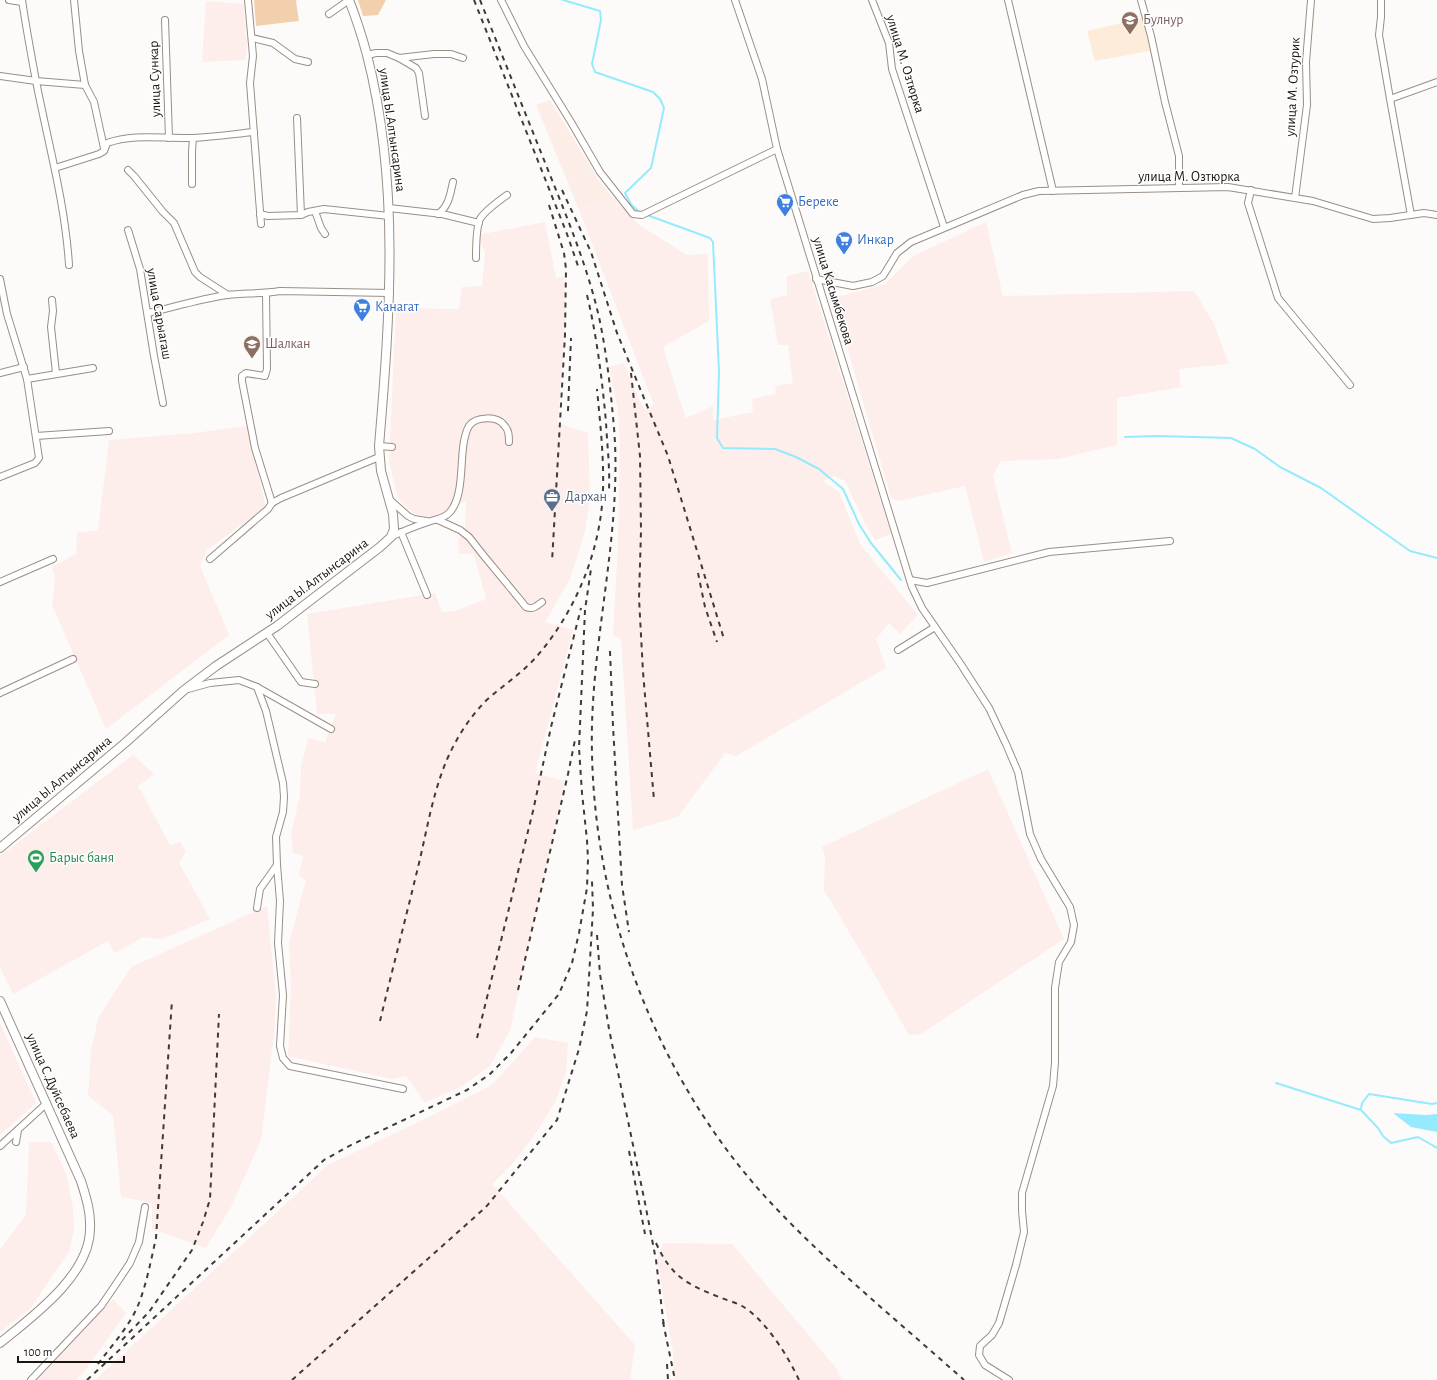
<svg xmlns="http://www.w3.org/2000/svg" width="1437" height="1380" font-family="'Alegreya Sans',sans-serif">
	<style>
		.commercial { fill: #fceee7 }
		.industrial { fill: #fdedeb }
		.built { fill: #fdecda }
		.green { fill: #f2d0ad }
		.water { fill: #95ebfd }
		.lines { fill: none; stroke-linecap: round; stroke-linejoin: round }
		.stream { stroke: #95ebfd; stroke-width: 2 }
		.minor-casing { stroke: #998f84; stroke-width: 8 }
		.tertiary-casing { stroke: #998f84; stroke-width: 10 }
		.minor { stroke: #fff; stroke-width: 6 }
		.tertiary { stroke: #fff; stroke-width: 8 }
		.rail { stroke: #3e3b37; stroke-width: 2; stroke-dasharray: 5 5; stroke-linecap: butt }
		.labels { text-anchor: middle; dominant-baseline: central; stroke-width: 3; stroke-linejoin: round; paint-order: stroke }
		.education-label { font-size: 14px; fill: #785e54; stroke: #fff; text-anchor: start }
		.street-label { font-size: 14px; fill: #191511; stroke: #fff }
		.shop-label { font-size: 14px; fill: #366cbe; stroke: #fff; text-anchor: start }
		.service-label { font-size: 14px; fill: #4e5e75; stroke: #fff; text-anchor: start }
		.leisure-label { font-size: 14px; fill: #27864d; stroke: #fff; text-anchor: start }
	</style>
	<rect width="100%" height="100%" fill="#fdfbf9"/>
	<path class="commercial" d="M550,100L598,179L611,196L579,210L536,105Z"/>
	<g class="industrial">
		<path d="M206,1L243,4L247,46L245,60L202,62Z"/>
		<path d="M611,196L638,224L687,255L708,254L709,321L663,347L678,395L686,418L713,406V420L753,412L752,399L775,394L776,386L793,383L788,345H778L770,299L787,295V276L808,271L891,534L875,540L865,523L845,481L834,476L823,481L839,492L860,544L918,615L900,634L889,623L876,639L886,668L736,756L725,753L678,817L633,830L621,639L613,635L618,544L620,444L618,411L609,367L623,363L644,409L654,405L579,210Z"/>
		<path d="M545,222L556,278L564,277L566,314L558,423L588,433L590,498L585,532L570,579L545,622L573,630L535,773L565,781L510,1031L490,1066L462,1086L425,1103L406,1076L392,1079L288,1056L291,987L289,943L306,880L299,876L303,856L293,853L291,834L300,795L301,767L308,738L325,742L336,714H317L307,614L435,593L442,612L455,611L486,599L474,554H459L458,540L465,529L466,501L436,517L414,514L398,499L389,462L396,308L459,309L462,287L482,286L485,253L478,235Z"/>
		<path d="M986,222L1003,296L1194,291L1214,324L1229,364L1179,369L1181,387L1117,398V445L1057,459L1001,461L993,476L1012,553L984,562L965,486L898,501L891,498L833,298L885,284L913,256Z"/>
		<path d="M247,426L266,507L207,550L200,566L229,635L106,729L52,605L55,578L52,567L76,554L77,533L98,530L109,440L194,433Z"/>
		<path d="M133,755L154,774L138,786L170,845L180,842L186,851L179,863L210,919L162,939L144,937L115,953L108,941L13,994L0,967V856Z"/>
		<path d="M988,769L1064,939L921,1034L909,1035L877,979L824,890L825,856L822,847Z"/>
		<path d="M267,906L276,996L275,1025L261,1140L231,1207L206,1248L152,1229V1203L121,1197L113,1115L88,1096L91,1052L98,1018L131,967Z"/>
		<path d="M0,1023L36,1103L0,1135Z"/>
		<path d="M535,1037L568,1043L566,1072L555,1102L536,1133L514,1162L492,1184L635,1345L630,1380H95L328,1165L437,1113L492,1085Z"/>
		<path d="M29,1142H51L66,1173L73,1208L74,1229L70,1250L30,1309L0,1332V1249L26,1215Z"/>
		<path d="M663,1243L732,1244L836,1368L842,1380H674L673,1352L657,1260Z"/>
		<path d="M113,1299L126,1313L83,1373L75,1380H36Z"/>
	</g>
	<path class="built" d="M1143,18L1150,51L1095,61L1087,31Z"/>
	<g class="green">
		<path d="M254,0H297L296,1L299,21L256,26Z"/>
		<path d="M358,0H386L378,15L363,16Z"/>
	</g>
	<path class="water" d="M1393,1113L1426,1115L1437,1114V1132L1411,1127Z"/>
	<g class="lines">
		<g class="stream">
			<path d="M563,0L600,11L601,20L592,64L595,72L653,92L660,99L664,108L651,168L625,193L631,204L639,212"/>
			<path d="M647,215L710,238L713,242L719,372L717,438L723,448L775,449L796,457L819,469L843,489L859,524L871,543L901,580"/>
			<path d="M1125,437L1158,436L1231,438L1255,449L1280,467L1321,488L1410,551L1437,558"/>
			<path d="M1276,1083L1361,1110L1378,1128L1383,1136L1391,1143L1418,1137L1437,1148"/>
			<path d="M1361,1109L1362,1103L1369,1094L1432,1104L1437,1103"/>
		</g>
		<g class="minor-casing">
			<g id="minor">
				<path d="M9,0L22,2"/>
				<path d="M22,0C26,27 31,54 36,81C48,143 65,202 69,265"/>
				<path d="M74,0L79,51L85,85L94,102L104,148"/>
				<path d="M248,0L253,56L250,83L261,224"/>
				<path d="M501,0L524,46L571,122L600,172L633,214L642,215L777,149"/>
				<path d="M735,0L762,79L777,149L912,587L922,608L960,663L989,708L1006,744L1018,772L1030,834L1041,859L1070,907L1074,925L1071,942L1059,962L1055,988V1062L1053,1086L1022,1193V1211L1024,1232L1016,1265L999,1323L992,1335L980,1346L979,1355L985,1365L1009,1380"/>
				<path d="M872,0L889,43L892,69L944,227"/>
				<path d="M1008,0L1053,191"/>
				<path d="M1141,0L1151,36L1165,102L1179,156V188"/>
				<path d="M1381,0V17L1379,35L1390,99L1411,215"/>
				<path d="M329,14L349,0"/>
				<path d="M165,20L169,138"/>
				<path d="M252,38L273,43L295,59L308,62"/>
				<path d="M367,55L376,53H387L399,58L434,54H451L463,58"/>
				<path d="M399,58L416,68L419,73L425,116"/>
				<path d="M0,76L36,81L85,85"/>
				<path d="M1390,99L1437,82"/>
				<path d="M297,118L301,215"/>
				<path d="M55,168L99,154L104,151L107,143C134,133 164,139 193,138C213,137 234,134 254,132"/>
				<path d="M128,170L134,176L163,212L174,223L195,272L200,277L228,295"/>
				<path d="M192,184V151L193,138"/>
				<path d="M1251,190L1248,203L1278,298L1350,385"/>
				<path d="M1295,198L1307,105L1306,62L1311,0"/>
				<path d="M389,208L442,214L479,223"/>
				<path d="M315,211L321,228L325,234"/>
				<path d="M260,214L268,216L301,215L308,212L324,209L389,216"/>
				<path d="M438,214C449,206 450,195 453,182"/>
				<path d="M128,230L140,269L154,356L163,403"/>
				<path d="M476,258C476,248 476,228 480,219C484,212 500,200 507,195"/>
				<path d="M0,279L7,314L27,379L39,458L35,463L0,477"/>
				<path d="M816,279L853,286L872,282L883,276L897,253L911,242L1023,195L1039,191L1228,187L1313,201L1373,219L1390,218L1424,213L1437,215"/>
				<path d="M266,294L267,369L265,376L246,373L242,376V381L255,448L272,503"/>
				<path d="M52,300L53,311L51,327L56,373"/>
				<path d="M148,313C174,307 200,299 227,295C245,293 262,294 280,291L390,293"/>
				<path d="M0,373L24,367"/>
				<path d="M27,379L93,368"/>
				<path d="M36,436L109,431"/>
				<path d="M379,446L392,447"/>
				<path d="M390,500L408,516L414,519L427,521"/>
				<path d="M438,520L460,530L469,537L484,556L526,607C533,610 537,606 542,602"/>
				<path d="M401,532L427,595"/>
				<path d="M391,537C403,531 416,526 428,522C436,519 444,519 450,512C464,496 460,461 464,441C465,436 466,431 469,426C476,416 497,416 504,425C509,430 509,436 509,442"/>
				<path d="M210,559L268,509L272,503L281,498L379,457"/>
				<path d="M910,580L927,583L1049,552L1170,541"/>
				<path d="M0,582L53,559"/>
				<path d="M267,633L301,682L315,684"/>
				<path d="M898,650L935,627"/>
				<path d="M257,687L266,711L283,783L284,797L283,812L276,837L277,865L280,901L278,943L283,995L280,1046L283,1058L290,1066L403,1089"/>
				<path d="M188,689L210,683L239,680L257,687L331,729"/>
				<path d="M0,693L73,659"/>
				<path d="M257,908L260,889L277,865"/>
				<path d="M16,1142L18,1130"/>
				<path d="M0,1146L47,1103"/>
				<path d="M31,1380L101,1306L112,1290L130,1263L139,1242L145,1207"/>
			</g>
		</g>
		<g class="tertiary-casing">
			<g id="tertiary">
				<path d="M0,848L125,743L183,691L216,666L277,626L380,547L391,537L394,529L393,514L381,471L379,446C390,316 400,183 367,55C362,36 356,18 349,0"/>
				<path d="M0,1001L81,1181C86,1197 91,1212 90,1229C90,1275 32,1317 0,1343"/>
			</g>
		</g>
		<use href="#minor" class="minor"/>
		<use href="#tertiary" class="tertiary"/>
		<g class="rail">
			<path d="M474,0L567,234L578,266"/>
			<path d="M480,0C502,55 524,110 546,165C566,215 587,265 599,317C606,350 610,384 613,417C624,519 595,621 592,724C588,897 652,1075 771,1203C830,1266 899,1322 964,1380"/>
			<path d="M562,190L591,252L617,333L668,456L724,639"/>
			<path d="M549,205L564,253L566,269L565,335L552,562"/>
			<path d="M587,295C597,337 602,379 606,422C607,444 610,467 609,489"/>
			<path d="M631,373L640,456L641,531L639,598L643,672L654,800"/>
			<path d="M568,411L571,338"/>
			<path d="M698,573L705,607L717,642"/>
			<path d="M610,651L613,726L622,885L629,932"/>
			<path d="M597,935L600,974L609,1029L645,1203L656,1260L664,1327"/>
			<path d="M518,990L568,774L575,740"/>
			<path d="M380,1021C393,967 407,913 420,859C428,824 434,788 449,755C457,738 468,720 481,706C485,701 491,696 496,692C511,680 526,669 538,655C577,609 601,549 603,490C604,456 600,422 597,389"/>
			<path d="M477,1038L533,811L551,727L581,608"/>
			<path d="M629,1151L645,1234"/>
			<path d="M656,1243C671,1276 686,1284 719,1297C726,1300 735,1302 742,1306C765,1319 788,1356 799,1380"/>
			<path d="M663,1322L675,1380"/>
			<path d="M122,1340L149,1312L192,1250L203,1222L210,1199L219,1014"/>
			<path d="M98,1364C112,1345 130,1326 139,1303C147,1282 151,1260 156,1238L172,1000"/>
			<path d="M667,1364L668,1380"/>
			<path d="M87,1380L324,1160L351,1145L467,1090L490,1074L511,1053L559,994L572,963L579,933L587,888L588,859L587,840L582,793L579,748L585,610L591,569"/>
			<path d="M292,1380L486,1207L557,1120L579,1049L587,1011L593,909L592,881"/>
		</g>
	</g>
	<defs>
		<g id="school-pin" transform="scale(0.9)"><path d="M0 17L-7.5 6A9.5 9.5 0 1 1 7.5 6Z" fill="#8d6e63" stroke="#fff"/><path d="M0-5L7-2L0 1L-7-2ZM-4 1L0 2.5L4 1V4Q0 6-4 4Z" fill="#fff"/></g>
		<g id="supermarket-pin" transform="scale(0.9)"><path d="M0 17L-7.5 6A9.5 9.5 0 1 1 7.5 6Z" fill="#3f7fe0" stroke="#fff"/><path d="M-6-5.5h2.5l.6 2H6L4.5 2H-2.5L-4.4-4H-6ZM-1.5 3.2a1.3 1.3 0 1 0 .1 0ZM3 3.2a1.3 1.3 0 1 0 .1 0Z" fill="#fff"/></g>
		<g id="office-pin" transform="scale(0.9)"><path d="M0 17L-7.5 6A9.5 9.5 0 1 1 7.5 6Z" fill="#5c6f8a" stroke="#fff"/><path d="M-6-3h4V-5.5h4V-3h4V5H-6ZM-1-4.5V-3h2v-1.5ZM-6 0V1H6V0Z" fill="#fff"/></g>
		<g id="stadium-pin" transform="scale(0.9)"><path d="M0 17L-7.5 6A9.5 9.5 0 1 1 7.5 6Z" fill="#2e9e5b" stroke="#fff"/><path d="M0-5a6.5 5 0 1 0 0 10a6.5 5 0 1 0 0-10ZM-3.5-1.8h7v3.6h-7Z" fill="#fff"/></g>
	</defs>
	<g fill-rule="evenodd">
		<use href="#school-pin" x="1130" y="20"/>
		<use href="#supermarket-pin" x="785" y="202"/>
		<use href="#supermarket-pin" x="844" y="240"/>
		<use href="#supermarket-pin" x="362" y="307"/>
		<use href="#school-pin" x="252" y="344"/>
		<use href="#office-pin" x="552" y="497"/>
		<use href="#stadium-pin" x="36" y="858"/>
	</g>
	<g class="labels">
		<g class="education-label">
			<text x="1143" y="20">Булнур</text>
			<text x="265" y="344">Шалкан</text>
		</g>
		<g class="street-label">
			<text transform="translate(905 64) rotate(73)">улица М. Озтюрка</text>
			<text transform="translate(155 79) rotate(-92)">улица Сункар</text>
			<text transform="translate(1293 87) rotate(-87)">улица М. Озтурик</text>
			<text transform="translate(392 130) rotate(82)">улица Ы.Алтынсарина</text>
			<text x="1189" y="177">улица М. Озтюрка</text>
			<text transform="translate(833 291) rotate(73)">улица Касымбекова</text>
			<text transform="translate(159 314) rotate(80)">улица Сарыагаш</text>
			<text transform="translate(317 579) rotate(-37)">улица Ы.Алтынсарина</text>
			<text transform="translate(62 779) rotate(-40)">улица Ы.Алтынсарина</text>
			<text transform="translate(53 1086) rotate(66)">улица С.Дуйсебаева</text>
		</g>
		<g class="shop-label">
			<text x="798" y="202">Береке</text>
			<text x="857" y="240">Инкар</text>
			<text x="375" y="307">Канагат</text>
		</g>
		<g class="service-label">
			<text x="565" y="497">Дархан</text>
		</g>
		<g class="leisure-label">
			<text x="49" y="858">Барыс баня</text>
		</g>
	</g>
	<path d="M18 1356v6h106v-6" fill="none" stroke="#191511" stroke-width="2"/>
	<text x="24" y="1356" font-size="12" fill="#191511" stroke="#ffffff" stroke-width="3" paint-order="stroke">100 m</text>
</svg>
